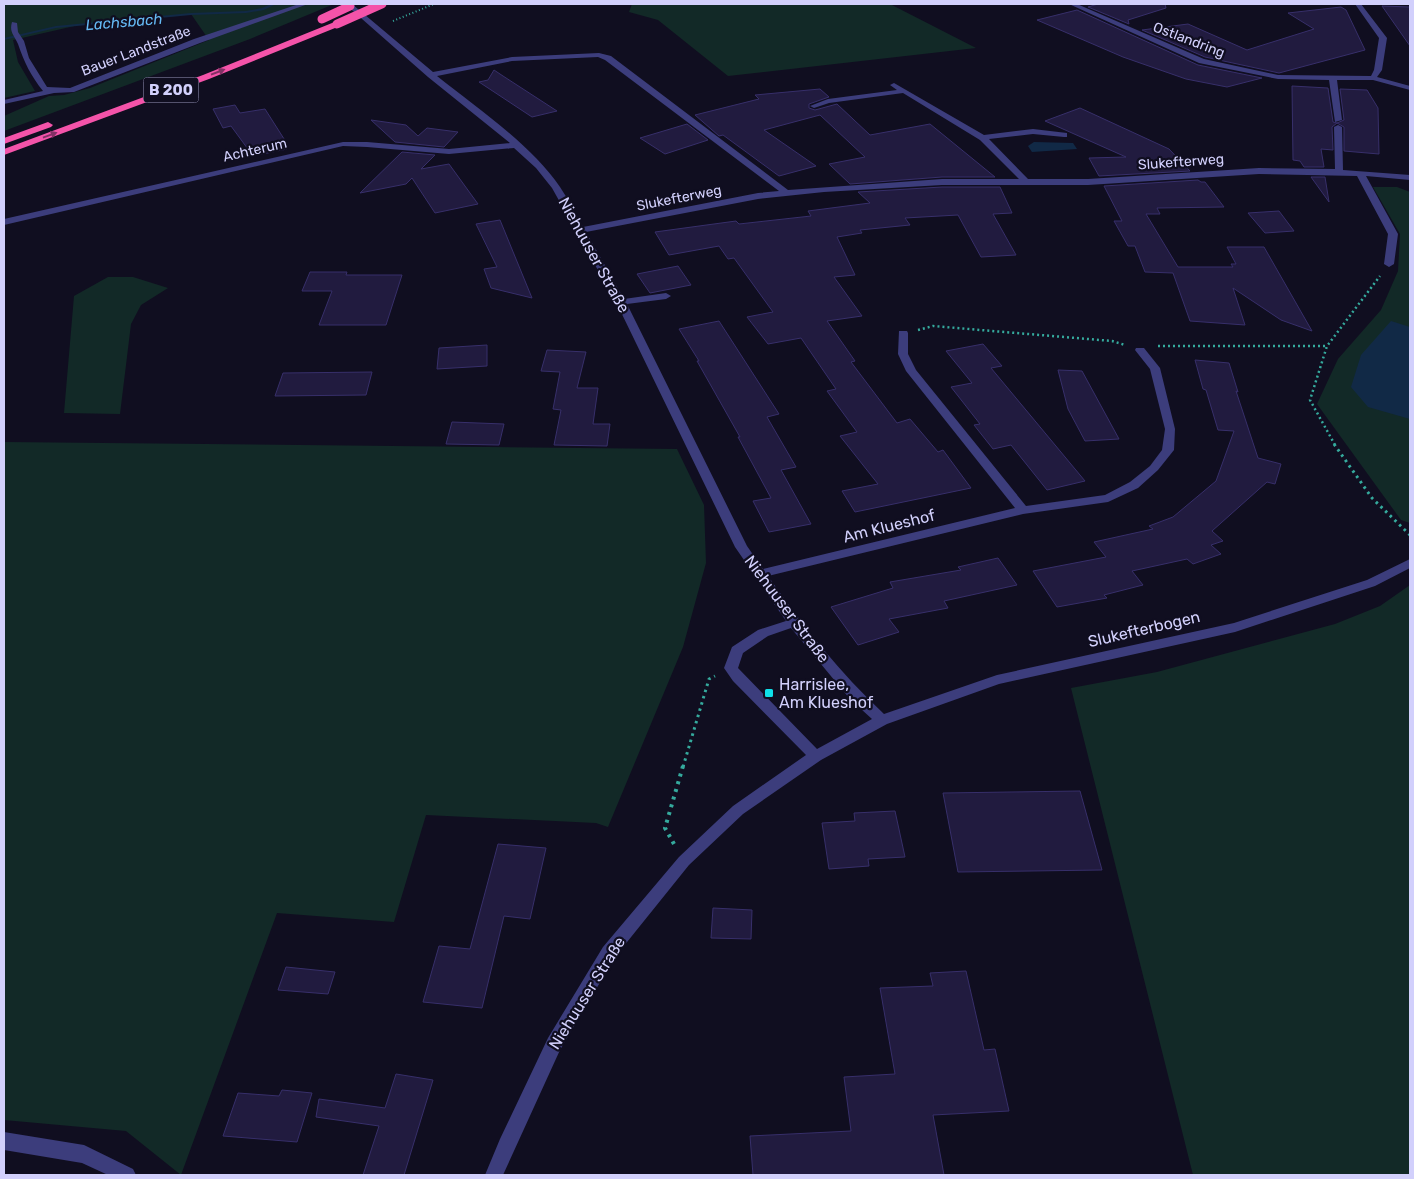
<svg xmlns="http://www.w3.org/2000/svg" width="1414" height="1179" font-family="Rubik,sans-serif">
	<style>
		.green { fill: #122927 }
		.water { fill: #112946 }
		.lines { fill: none; stroke-linecap: round; stroke-linejoin: round }
		.stream { fill: #112946; fill-rule: evenodd }
		.building { fill: #211b3f; stroke: #372f6a }
		.path-far3 { stroke: #35aa9d; stroke-width: 2; stroke-dasharray: 1 2.5; stroke-linecap: butt }
		.path-far2 { stroke: #35aa9d; stroke-width: 2.5; stroke-dasharray: 2 3; stroke-linecap: butt }
		.path-far1 { stroke: #35aa9d; stroke-width: 3; stroke-dasharray: 2.5 4; stroke-linecap: butt }
		.path { stroke: #35aa9d; stroke-width: 4; stroke-dasharray: 3 5; stroke-linecap: butt }
		.minor { fill: #3c3d7c; fill-rule: evenodd }
		.highway { fill: #f453a9; fill-rule: evenodd }
		.highway-bridge { stroke: #f453a9; stroke-width: 9 }
		.oneway { fill: #823064 }
		.poi-dot { fill: #0fe0e9; stroke: #100e20; stroke-width: 2 }
		.labels { text-anchor: middle; dominant-baseline: central; stroke-width: 4.5; stroke-linejoin: round; paint-order: stroke }
		.far-street-label { font-size: 14px; fill: #d2d0fc; stroke: #100e20 }
		.far-water-label { font-size: 15px; font-style: italic; fill: #65baf5; stroke: #100e20 }
		.shield { fill: #100e20; stroke: #9896ba; stroke-width: 1 }
		.shield-label { font-size: 15px; font-weight: bold; fill: #d2d0fc }
		.street-label { font-size: 16px; fill: #d2d0fc; stroke: #100e20 }
		.poi-label { font-size: 16px; fill: #d2d0fc; stroke: #100e20; text-anchor: start }
	</style>
	<rect width="100%" height="100%" fill="#100e20"/>
	<g class="green">
		<path d="M4,4H334L250,39L4,131V116L49,96L64,95L90,88L209,40L191,14L79,25L13,40L18,62L35,91L4,98Z"/>
		<path d="M632,4H890L976,48L728,76L658,20L629,12Z"/>
		<path d="M1373,187H1397L1410,192V523L1401,520L1317,404L1338,359L1381,310L1398,271L1400,234Z"/>
		<path d="M108,277H133L168,288L141,305L131,324L120,414L64,413L74,296Z"/>
		<path d="M4,442L677,449L704,505L706,563L683,647L608,827L596,823L426,815L394,922L277,913L181,1175L126,1131L4,1120Z"/>
		<path d="M1410,585V1175H1193L1071,688L1157,672L1335,624L1380,606Z"/>
	</g>
	<g class="water">
		<path d="M1034,142L1073,143L1077,149L1032,152L1028,146Z"/>
		<path d="M1391,321L1410,327V419L1368,407L1351,387L1361,355Z"/>
	</g>
	<g class="lines">
		<path class="stream" d="M271,4H276L264,10L246,13L191,15L56,28L4,40V38L56,26L191,13L246,11L262,8Z"/>
	</g>
	<g class="building">
		<path d="M1098,4H1165L1166,8L1128,20L1129,24L1088,7Z"/>
		<path d="M1382,6L1410,7V46Z"/>
		<path d="M1341,7L1346,10L1365,50L1279,73L1205,57L1142,30L1188,24L1247,50L1314,29L1288,13Z"/>
		<path d="M1077,10L1198,65L1262,78L1227,87L1186,79L1123,57L1037,20Z"/>
		<path d="M494,70L503,76L557,111L532,117L479,82L488,80Z"/>
		<path d="M1292,86L1328,88L1333,122L1337,123L1332,127L1333,150L1321,149L1324,167H1304L1300,161L1293,160Z"/>
		<path d="M820,89L829,97L809,104V108L815,110L837,104L870,135L930,124L995,177H942L850,184L829,164L865,157L820,115L764,130L816,166L779,176L723,135L719,136L695,115L759,99L755,95Z"/>
		<path d="M1340,89L1367,90L1378,108L1379,154L1344,151V127L1337,123L1344,120Z"/>
		<path d="M235,105L240,113L265,109L286,142L282,143L287,149L253,156L231,126L223,128L213,109Z"/>
		<path d="M1080,108L1169,149L1190,171L1099,176L1089,158L1126,157L1045,121Z"/>
		<path d="M371,120L406,125L418,136L427,128L458,132L444,147L395,142Z"/>
		<path d="M687,124L708,140L665,154L640,138Z"/>
		<path d="M402,152L435,155L421,169L449,164L478,204L435,213L412,178L406,184L360,193Z"/>
		<path d="M1311,177H1325L1329,202Z"/>
		<path d="M1198,180L1201,182H1205L1224,207L1157,208L1160,214H1146L1178,267H1233L1231,264H1236L1227,247H1264L1312,331L1281,320L1233,288L1245,325L1190,321L1173,273L1145,272L1135,246H1128L1114,221H1122L1104,186Z"/>
		<path d="M942,187H1000L1012,213L993,214L1016,255L981,257L958,215L905,218L910,225L860,230L862,233L837,237L855,275L834,277L862,316L827,321L855,361L851,362L897,423L910,419L938,452L943,450L971,488L855,512L842,491L878,484L840,436L857,432L827,391L836,389L801,338L768,344L747,317L773,312L734,258L728,259L719,246L669,255L655,232L736,221L739,224L811,216L808,211L870,203L858,192Z"/>
		<path d="M1279,211L1294,231L1265,233L1248,213Z"/>
		<path d="M500,220L532,298L491,288L484,269L497,267L476,224Z"/>
		<path d="M678,266L691,285L650,293L637,274Z"/>
		<path d="M310,272H347L346,275H402L386,325H319L332,291H302Z"/>
		<path d="M719,321L779,414L767,417L796,467L781,470L811,524L769,532L753,501L771,498L738,437H740L697,361H699L679,329Z"/>
		<path d="M983,344L1002,366L991,368L1085,481L1047,490L1011,445L993,449L974,425L980,424L951,387L972,383L946,351Z"/>
		<path d="M487,345V366L437,369L439,348Z"/>
		<path d="M547,350L586,352L577,388H598L593,424H610L607,446L554,445L561,410L553,409L560,372L541,371Z"/>
		<path d="M1195,360L1229,363L1238,392L1236,391L1258,458L1281,464L1275,484L1267,482L1212,531L1223,541L1211,545L1221,554L1193,564L1187,559L1132,571L1143,585L1104,595L1107,598L1057,607L1033,571L1106,557L1094,542L1153,529L1149,526L1173,517L1216,481L1234,431L1218,430L1206,390L1203,389Z"/>
		<path d="M1058,370L1082,371L1119,439L1085,441L1068,409Z"/>
		<path d="M372,372L366,395L275,396L283,373Z"/>
		<path d="M452,422L504,424L499,445L446,444Z"/>
		<path d="M998,558L1017,585L944,601L948,608L889,619L899,632L858,645L831,607L893,588L890,582L961,570L958,567Z"/>
		<path d="M1080,791L1102,870L958,872L943,793Z"/>
		<path d="M895,811L905,857L868,859L869,866L829,869L822,823L855,821L854,813Z"/>
		<path d="M498,844L546,848L530,919L504,916L482,1008L423,1002L439,946L470,949Z"/>
		<path d="M713,908L752,910L751,939L711,938Z"/>
		<path d="M286,967L335,972L328,994L278,990Z"/>
		<path d="M966,971L984,1050L995,1049L1009,1111L933,1115L944,1175H753L750,1136L851,1131L844,1077L895,1074L880,988L933,986L930,973Z"/>
		<path d="M396,1074L433,1080L404,1175H363L379,1126L316,1117L319,1099L385,1108Z"/>
		<path d="M282,1090L312,1093L297,1142L223,1136L238,1093L279,1096Z"/>
	</g>
	<g class="lines">
		<path class="path-far3" d="M393,21L434,4"/>
		<g class="path-far2">
			<path d="M918,330L933,326L1112,341L1125,345"/>
			<path d="M1158,346H1327"/>
			<path d="M1335,445L1310,400L1327,346L1380,276"/>
		</g>
		<g class="path-far1">
			<path d="M1334,444L1372,498L1410,535"/>
			<path d="M683,767L709,679L715,676"/>
		</g>
		<path class="path" d="M674,844L665,828L683,766"/>
		<g class="minor">
			<path d="M299,4H308L200,43L74,92L54,93L4,104V100L43,91C31,76 24,62 18,44C14,35 9,32 12,22L17,23L18,32L24,41L29,58L47,87L70,88L194,39Z"/>
			<path d="M345,4H352L433,72L512,57L599,53L611,56L788,190L942,179H1019L980,140L903,93L829,103L814,108L810,106L828,99L897,90L890,85L894,83L984,135L1033,129L1067,133V137H1064L1033,134L989,139L1028,179H1088L1259,168L1335,169L1334,127L1338,125L1342,127L1343,170L1410,175V180L1366,176L1398,234L1394,264L1389,267L1384,264L1388,234L1357,176L1259,174L1088,185H942L824,192L758,199L586,232L624,299L666,293L671,296L666,299L627,304L747,546L763,569L1015,508L906,371L898,354L899,331H907L908,333V354L916,370L1026,506L1105,495L1130,482L1150,466L1162,450L1165,429L1150,369L1135,350L1136,348H1144L1160,368L1175,429L1174,450L1158,470L1138,488L1108,502L1023,514L768,576C803,626 840,673 884,714L997,675L1234,623L1367,580L1410,559V568L1375,586L1235,632L999,684L887,724L821,760L743,814L689,865L615,957L560,1050L503,1175H485L500,1139L548,1038L603,947L679,857L733,806L806,755L733,681L724,668L732,647L758,630L786,621L735,547L618,306L552,188L536,168L514,148L449,154L367,147L343,146L4,225V219L343,142H367L449,149L510,143L428,77ZM598,57L605,60L779,191L758,193L583,227C575,213 568,199 560,187C532,145 477,108 437,76L512,61ZM791,628L850,699L872,719L817,749L738,668L743,653L768,636Z"/>
			<path d="M1069,4H1077L1204,59L1278,75L1371,76L1374,70L1379,38L1355,4H1361L1387,38L1382,70L1377,77L1410,86V90L1373,80H1337L1342,120L1335,122L1329,80L1278,79L1199,63Z"/>
			<path d="M4,1132L84,1145L133,1169L136,1175H108L82,1163L4,1150Z"/>
		</g>
		<g class="highway">
			<path d="M337,21L341,24L340,26L209,79L4,155V149L203,75Z"/>
			<path d="M48,122L53,125L51,127L4,144V138Z"/>
		</g>
		<g class="highway-bridge">
			<path d="M322,19L350,6"/>
			<path d="M337,24L382,4"/>
		</g>
	</g>
	<defs><path id="oneway-solid" d="M-6-.8H1V-3.2L6.5 0L1 3.2V.8H-6Z" transform="scale(1.25)"/></defs>
	<g class="oneway">
		<use href="#oneway-solid" transform="translate(218 72) rotate(-21)"/>
		<use href="#oneway-solid" transform="translate(50 135) rotate(-20)"/>
	</g>
	<rect class="poi-dot" x="764" y="688" width="10" height="10" rx="2.5"/>
	<g class="labels">
		<g class="far-street-label">
			<text transform="translate(1189 40) rotate(21)">Ostlandring</text>
			<text transform="translate(136 51) rotate(-21)">Bauer Landstraße</text>
			<text transform="translate(255 150) rotate(-13)">Achterum</text>
			<text transform="translate(1181 162) rotate(-4)">Slukefterweg</text>
			<text transform="translate(679 198) rotate(-11)">Slukefterweg</text>
		</g>
		<g class="far-water-label">
			<text transform="translate(124 22) rotate(-5)">Lachsbach</text>
		</g>
		<rect class="shield" x="143.5" y="77.5" width="55" height="25" rx="4"/>
		<g class="shield-label">
			<text x="171" y="90">B 200</text>
		</g>
		<g class="street-label">
			<text transform="translate(594 255) rotate(61)">Niehuuser Straße</text>
			<text transform="translate(889 526) rotate(-14)">Am Klueshof</text>
			<text transform="translate(787 609) rotate(53)">Niehuuser Straße</text>
			<text transform="translate(1144 629) rotate(-13)">Slukefterbogen</text>
			<text transform="translate(587 993) rotate(-58)">Niehuuser Straße</text>
		</g>
		<g class="poi-label">
			<text x="779" y="684">Harrislee,<tspan x="779" dy="18">Am Klueshof</tspan></text>
		</g>
	</g>
	<rect width="1414" height="1179" fill="none" stroke="#d2d0fc" stroke-width="10"/>
</svg>
